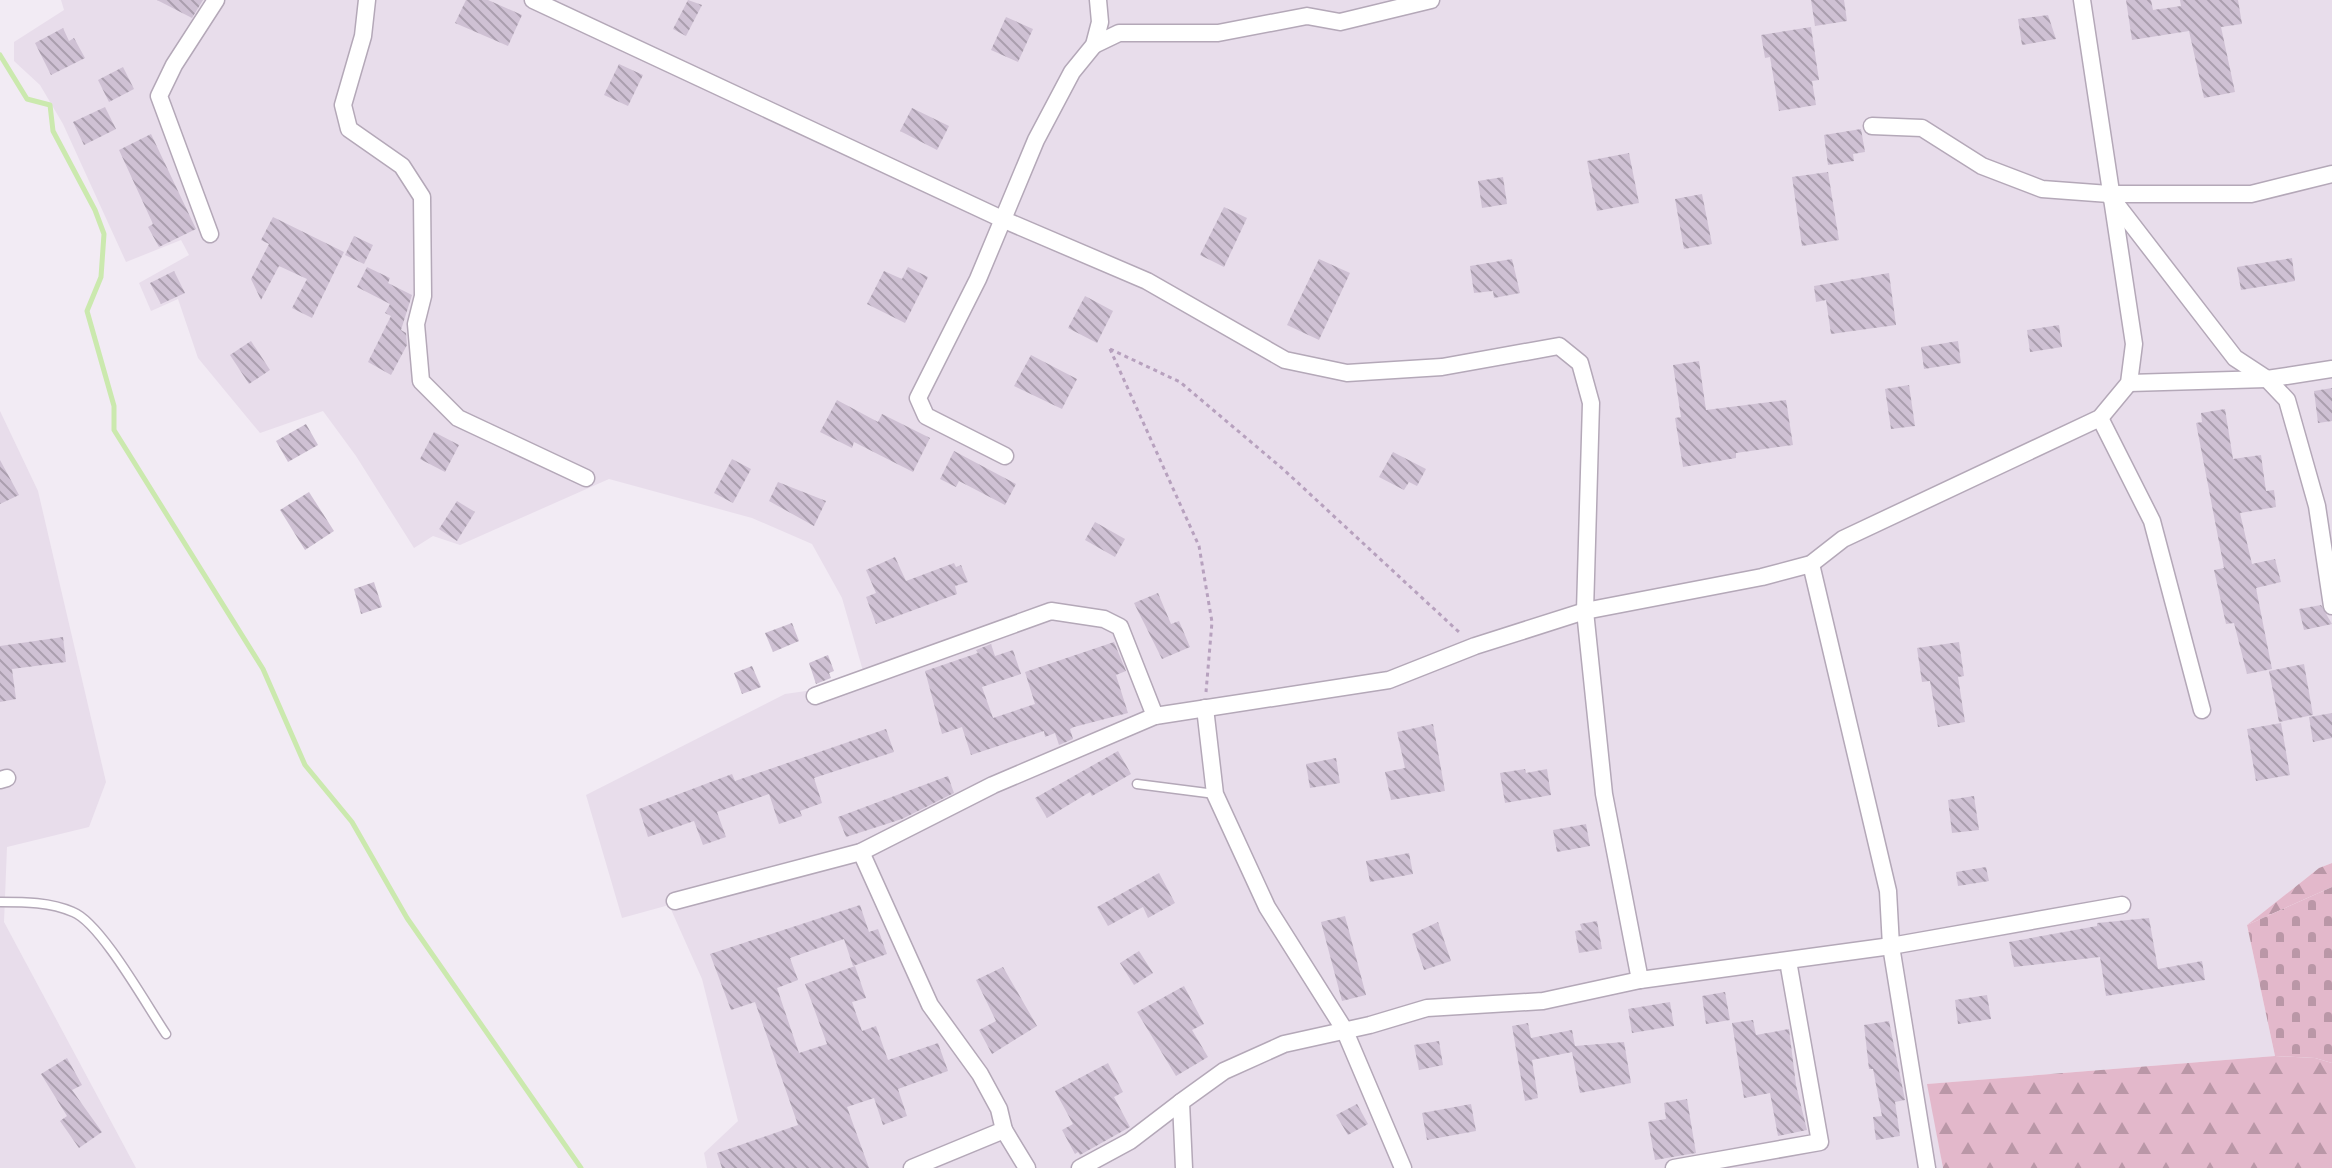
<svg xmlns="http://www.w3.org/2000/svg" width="2332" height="1168" font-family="'Sofia Sans Condensed',sans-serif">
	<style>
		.residential { fill: #e8ddeb }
		.forest { fill: url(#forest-firs) }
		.cemetery { fill: url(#cemetery-stones) }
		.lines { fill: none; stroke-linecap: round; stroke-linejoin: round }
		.stream { stroke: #cbe9ae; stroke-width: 5 }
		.building { fill: url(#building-back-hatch) }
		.service-casing { stroke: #b4a8b8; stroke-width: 11 }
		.minor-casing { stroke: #b4a8b8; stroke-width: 19 }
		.path { stroke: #b7a1be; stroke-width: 3; stroke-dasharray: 4 4; stroke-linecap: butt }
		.service { stroke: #fff; stroke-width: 8 }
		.minor { stroke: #fff; stroke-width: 16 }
	</style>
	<defs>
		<pattern id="forest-firs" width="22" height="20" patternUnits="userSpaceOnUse" patternTransform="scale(2)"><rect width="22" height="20" fill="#e3b8cb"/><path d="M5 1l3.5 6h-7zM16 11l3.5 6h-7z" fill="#ba97a7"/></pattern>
		<pattern id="cemetery-stones" width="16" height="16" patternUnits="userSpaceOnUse" patternTransform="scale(2)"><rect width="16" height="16" fill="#e3b8cb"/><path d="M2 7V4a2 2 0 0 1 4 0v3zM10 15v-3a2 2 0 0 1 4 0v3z" fill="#ba97a7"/></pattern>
		<pattern id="building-back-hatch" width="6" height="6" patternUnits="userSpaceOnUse" patternTransform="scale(2)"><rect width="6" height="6" fill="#cfc1d4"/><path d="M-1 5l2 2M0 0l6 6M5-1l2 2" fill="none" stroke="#aa9eae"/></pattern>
	</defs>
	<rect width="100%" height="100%" fill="#f2ebf4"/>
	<g class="residential">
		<path d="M61,0H2332V863L2319,868L2247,925L2275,1056L1928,1084L1943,1168H707L704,1153L738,1121L702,979L669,905L622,918L586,795L785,694L813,690L863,671L842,598L812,544L752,518L609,479L460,545L433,536L414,548L356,456L323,411L260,433L198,358L178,299L151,311L139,283L189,255L181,240L126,262L63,124L40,85L14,61V42L64,10Z"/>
		<path d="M0,411L38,491L106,782L89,827L7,847L4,922L136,1168H0Z"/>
	</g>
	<g class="forest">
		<path d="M2332,863V887L2247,925L2319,868Z"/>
		<path d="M2275,1056L2315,1058L2332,1063V1168H1943L1927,1084Z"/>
	</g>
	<path class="cemetery" d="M2332,887V1063L2315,1058L2275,1056L2247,925Z"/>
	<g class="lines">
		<path class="stream" d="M0,55L27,99L50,105L53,131L95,210L104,234L101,277L87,311L114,406V430L263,669L305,765L352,822L407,918L581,1168"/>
	</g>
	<g class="building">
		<path d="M157,0H203L192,18Z"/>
		<path d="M466,0H488L522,15L508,46L455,23Z"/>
		<path d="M688,0L702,5L686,36L673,29Z"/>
		<path d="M1811,0H1844L1847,21L1815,26Z"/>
		<path d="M2126,0H2151L2153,10L2181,6L2180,0H2238L2242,24L2221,27L2235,92L2204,98L2189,31L2132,40Z"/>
		<path d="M2048,15L2056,39L2022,45L2018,19Z"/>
		<path d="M1006,17L1033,29L1018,62L991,50Z"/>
		<path d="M1811,27L1819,80L1812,81L1816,105L1779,111L1770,57L1765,58L1761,35Z"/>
		<path d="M63,28L69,41L74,38L85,58L51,75L35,43Z"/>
		<path d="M619,64L643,75L628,106L604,95Z"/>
		<path d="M123,67L134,89L109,102L98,80Z"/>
		<path d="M105,107L116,129L84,145L73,122Z"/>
		<path d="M912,108L949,126L937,150L900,131Z"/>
		<path d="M1861,129L1865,152L1853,154L1854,161L1828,165L1824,135Z"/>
		<path d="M151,134L196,229L159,247L148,227L153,224L119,150Z"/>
		<path d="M1629,153L1639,203L1597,211L1587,161Z"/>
		<path d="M1828,172L1839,240L1802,246L1792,177Z"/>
		<path d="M1503,177L1507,204L1482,208L1478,181Z"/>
		<path d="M1702,194L1712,244L1684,249L1675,199Z"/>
		<path d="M1224,207L1247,218L1224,267L1200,255Z"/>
		<path d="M273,217L344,252L312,318L292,308L307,279L279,266L261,300L251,279L269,244L261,240Z"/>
		<path d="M354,236L373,245L364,264L345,255Z"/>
		<path d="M2292,258L2295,281L2241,290L2237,267Z"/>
		<path d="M1319,259L1350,273L1319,340L1287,325Z"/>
		<path d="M1512,259L1520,293L1494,298L1493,291L1474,293L1470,266Z"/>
		<path d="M367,267L390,278L388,283L412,295L401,330L406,333L407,345L391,375L368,362L391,316L385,313L390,304L357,287Z"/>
		<path d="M908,267L928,277L905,323L867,304L884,271L902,279Z"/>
		<path d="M174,271L185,293L161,304L150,283Z"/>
		<path d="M1889,273L1896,325L1831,334L1826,300L1816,302L1814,286Z"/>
		<path d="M1085,296L1113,311L1097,343L1068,328Z"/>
		<path d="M2059,325L2062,347L2030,352L2027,330Z"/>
		<path d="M251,341L270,370L249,384L230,355Z"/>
		<path d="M1958,341L1961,363L1924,369L1921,347Z"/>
		<path d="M1031,355L1077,379L1062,409L1014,386Z"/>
		<path d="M1699,361L1706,410L1786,400L1793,445L1736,453V458L1683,467L1675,418L1681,417L1673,365Z"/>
		<path d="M1909,385L1915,426L1891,429L1885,389Z"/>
		<path d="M2332,388V421L2318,423L2314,391Z"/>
		<path d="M837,400L878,422L882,414L930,438L913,472L854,442L852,448L820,432Z"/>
		<path d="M2225,409L2233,459L2261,455L2266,491L2274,490L2276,507L2240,513L2252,564L2275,559L2281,582L2256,588L2272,669L2247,674L2234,623L2226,624L2214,570L2224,568L2196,423L2202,422L2201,413Z"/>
		<path d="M306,424L318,445L288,462L276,441Z"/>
		<path d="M434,432L459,445L445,472L420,459Z"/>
		<path d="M954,451L1016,484L1005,505L959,481L956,487L940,479Z"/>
		<path d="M1393,452L1426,469L1417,486L1409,482L1404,490L1379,477Z"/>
		<path d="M732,459L751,469L733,503L714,493Z"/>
		<path d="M0,460L19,495L0,504Z"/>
		<path d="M778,482L826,501L814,526L769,501Z"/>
		<path d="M309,492L334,531L305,550L280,510Z"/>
		<path d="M457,501L475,512L457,541L439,529Z"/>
		<path d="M1095,522L1125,539L1115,557L1085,540Z"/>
		<path d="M895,557L906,581L954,563L956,567L961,565L968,582L955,586L957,594L876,624L866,597L876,593L866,570Z"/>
		<path d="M374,582L382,607L361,614L354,589Z"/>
		<path d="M1158,593L1171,624L1179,621L1190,647L1162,659L1134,603Z"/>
		<path d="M2321,605L2332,624L2304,630L2299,609Z"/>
		<path d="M792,623L799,641L773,652L765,633Z"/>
		<path d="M63,637L66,662L12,669L16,699L0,702V646Z"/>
		<path d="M1114,642L1126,671L1116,675L1128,713L1074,727L1070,729L1073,739L1059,745L1055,733L1045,737L1044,731L971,755L962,727L942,734L925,671L978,653L976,650L991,644L995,656L1013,650L1021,674L982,687L993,718L1035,704L1025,672Z"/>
		<path d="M1959,642L1964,676L1958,677L1965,722L1938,727L1930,681L1922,682L1917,648Z"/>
		<path d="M828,655L834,671L829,673L831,678L816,684L809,663Z"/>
		<path d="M2304,664L2313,715L2279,722L2269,671Z"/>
		<path d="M752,666L761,687L742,694L734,673Z"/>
		<path d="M2332,713V738L2313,742L2309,717Z"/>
		<path d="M2281,723L2290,775L2256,781L2247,729Z"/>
		<path d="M1433,724L1445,791L1391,800L1385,772L1405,768L1397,732Z"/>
		<path d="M886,729L894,752L814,778L822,803L800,811L802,816L779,824L769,794L717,812L726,837L703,845L694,821L648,837L639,809L732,774L735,781Z"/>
		<path d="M1118,751L1131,774L1092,796L1090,792L1047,818L1035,798Z"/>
		<path d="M1336,758L1340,783L1310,788L1306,764Z"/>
		<path d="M1525,769L1526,773L1547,769L1551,795L1505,803L1500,773Z"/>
		<path d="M948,776L954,793L902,819L846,837L838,817Z"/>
		<path d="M1974,796L1979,830L1952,833L1948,800Z"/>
		<path d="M1586,824L1590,846L1557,852L1553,830Z"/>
		<path d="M1409,853L1413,874L1370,882L1366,861Z"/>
		<path d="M1986,867L1989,881L1958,886L1956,872Z"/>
		<path d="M1159,873L1175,903L1148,918L1143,907L1108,926L1097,907Z"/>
		<path d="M860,905L869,932L878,929L887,954L853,966L844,939L790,958L798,980L777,988L799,1053L827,1044L805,984L855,966L866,998L852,1002L862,1031L876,1026L888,1060L938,1043L948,1071L898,1089L907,1116L883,1125L874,1098L847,1107L869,1168H722L717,1153L798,1125L755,1002L731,1010L710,954Z"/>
		<path d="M1345,916L1366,995L1342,1001L1321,922Z"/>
		<path d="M2149,918L2158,969L2202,961L2205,980L2106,996L2100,957L2014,967L2009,942L2097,926V923Z"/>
		<path d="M1597,921L1602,949L1579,953L1575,931L1582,930L1580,924Z"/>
		<path d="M1438,922L1451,961L1424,970L1412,934Z"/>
		<path d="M1139,951L1153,973L1134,985L1120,963Z"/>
		<path d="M1003,967L1037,1026L992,1054L979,1030L996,1021L976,980Z"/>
		<path d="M1184,986L1204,1024L1192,1030L1208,1057L1176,1076L1137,1012Z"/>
		<path d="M1725,992L1730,1020L1706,1024L1702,996Z"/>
		<path d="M1987,995L1991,1019L1958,1024L1955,1000Z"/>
		<path d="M1670,1002L1674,1026L1632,1033L1628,1009Z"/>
		<path d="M1753,1020L1756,1035L1789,1029L1796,1085L1807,1130L1778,1136L1770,1093L1744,1098L1732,1023Z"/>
		<path d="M1889,1021L1905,1100L1895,1102L1900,1136L1876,1140L1873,1117L1882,1116L1873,1069H1869L1864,1025Z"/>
		<path d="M1528,1023L1531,1038L1572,1030L1575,1046L1624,1042L1631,1083L1580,1093L1572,1052L1532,1060L1538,1098L1525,1101L1512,1026Z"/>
		<path d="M1439,1041L1443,1065L1419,1070L1414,1045Z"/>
		<path d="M67,1058L82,1085L72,1090L102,1132L79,1148L60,1121L67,1116L41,1074Z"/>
		<path d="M1108,1063L1123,1092L1114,1097L1130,1127L1080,1155L1078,1152L1075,1154L1062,1130L1073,1124L1055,1091Z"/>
		<path d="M1687,1099L1696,1153L1655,1160L1648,1122L1666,1119L1664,1103Z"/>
		<path d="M1357,1104L1368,1124L1348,1135L1336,1115Z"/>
		<path d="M1471,1104L1476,1131L1427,1140L1422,1113Z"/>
	</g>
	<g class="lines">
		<g class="service-casing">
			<g id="service">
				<path d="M1137,784L1215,794"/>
				<path d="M0,902C25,902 50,902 73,912C101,923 147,1006 166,1034"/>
			</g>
		</g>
		<g class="minor-casing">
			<g id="minor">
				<path d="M367,0L363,36L343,105L349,129L402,166L422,197L423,296L416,324L421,381L458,418L586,478"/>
				<path d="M533,0L1002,219L1147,281L1285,360L1347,373L1442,367L1559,346L1580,363L1591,403L1585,611L1604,794L1640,980"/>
				<path d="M1094,45L1119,33H1218L1307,16L1340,22L1431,0"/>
				<path d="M1872,126L1922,128L1982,166L2042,189L2109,194H2251L2332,174"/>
				<path d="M2110,196L2235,358L2267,379L2287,400L2317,506L2332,606"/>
				<path d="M210,234L159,96L174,65L216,0"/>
				<path d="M2129,383L2267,379L2332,369"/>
				<path d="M2100,418L2152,521L2202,710"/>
				<path d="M1005,456L926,416L918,398L978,279L1036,140L1072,72L1094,45L1100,22L1098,0"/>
				<path d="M1811,564L1888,891L1891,946L1927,1168"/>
				<path d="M815,696L1051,611L1104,619L1120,627L1155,716"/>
				<path d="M1205,708L1215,794L1267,907L1344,1029L1403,1168"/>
				<path d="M0,780L7,778"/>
				<path d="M861,852L930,1005L980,1074L999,1109L1004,1130L912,1168"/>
				<path d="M675,901L861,852L993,785L1155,716L1389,680L1475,646L1585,611L1762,577L1811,564L1843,539L2100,418L2129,383L2134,344L2082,0"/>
				<path d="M1004,1130L1027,1168"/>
				<path d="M1080,1168L1130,1141L1181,1102"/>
				<path d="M1184,1168L1181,1102L1224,1071L1284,1044L1370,1025L1427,1008L1543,1001L1640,980L1891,946L2122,905"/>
				<path d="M1674,1168L1820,1142L1788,961"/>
			</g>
		</g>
		<g class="path">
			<path d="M1110,349L1180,382L1283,469L1460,633"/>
			<path d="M1110,349L1199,546L1212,622L1206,692"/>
		</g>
		<use href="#service" class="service"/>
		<use href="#minor" class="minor"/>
	</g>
</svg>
